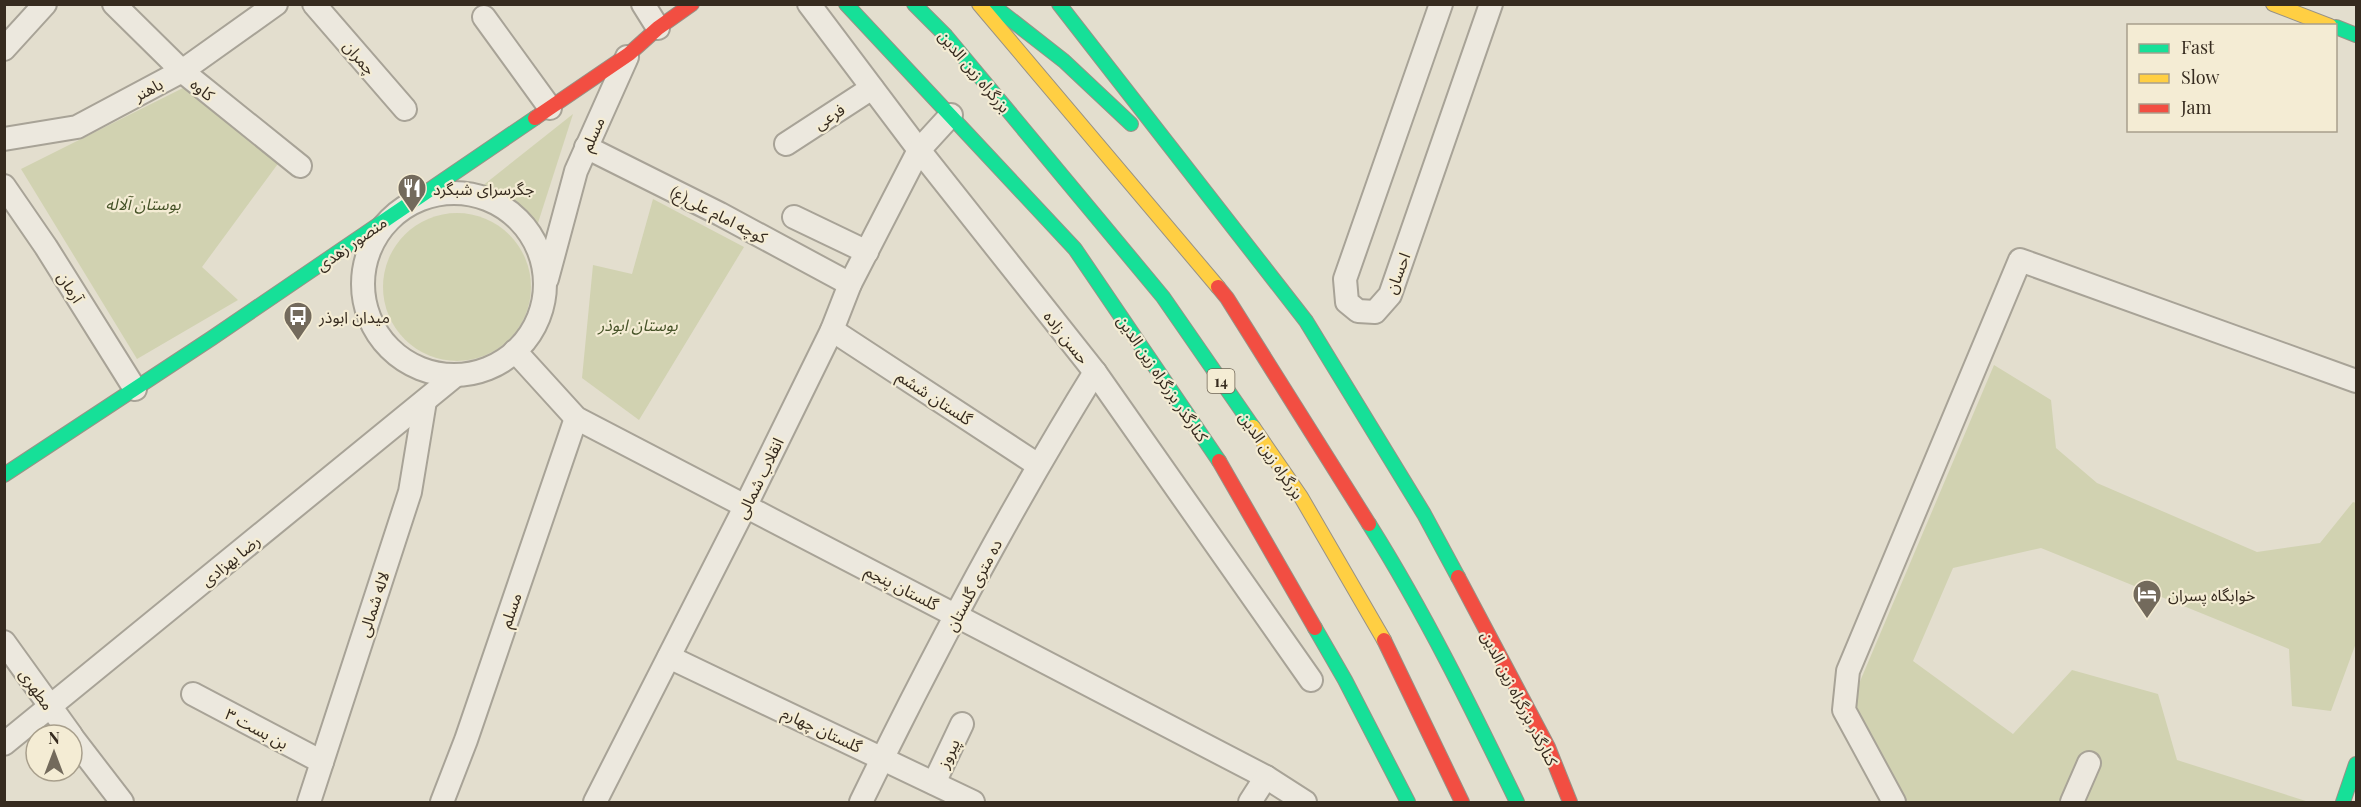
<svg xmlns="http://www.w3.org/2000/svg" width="2361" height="807" font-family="'Playfair Display','Noto Sans Arabic',serif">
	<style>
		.green { fill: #d1d2b1 }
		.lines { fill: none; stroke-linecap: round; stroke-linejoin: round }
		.street-casing { stroke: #a8a397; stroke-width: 26 }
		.fast-casing { stroke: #989286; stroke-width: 16 }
		.slow-casing { stroke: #989286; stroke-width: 16 }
		.jam-casing { stroke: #989286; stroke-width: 16 }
		.street { stroke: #ece8de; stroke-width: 22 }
		.fast { stroke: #16e098; stroke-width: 14 }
		.slow { stroke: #ffcf43; stroke-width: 14 }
		.jam { stroke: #f24e42; stroke-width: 14 }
		.labels { text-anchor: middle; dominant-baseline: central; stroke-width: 4.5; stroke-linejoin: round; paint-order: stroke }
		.shield { fill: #f4ecd4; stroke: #6f6555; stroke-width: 1.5 }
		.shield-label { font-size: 15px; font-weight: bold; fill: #362b1f }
		.street-label { font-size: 16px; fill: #362b1f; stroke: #f4ecd4 }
		.poi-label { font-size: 16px; fill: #362b1f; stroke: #f4ecd4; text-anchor: start }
		.park-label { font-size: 16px; font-style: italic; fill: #455227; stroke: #f4ecd4 }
	</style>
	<rect width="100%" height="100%" fill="#e3dece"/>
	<g class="green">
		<path d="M189,85L280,161L202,267L238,300L137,359L21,169Z"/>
		<path d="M573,114L537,226L481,187Z"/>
		<path d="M653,199L744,247L639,420L582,378L593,265L632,274Z"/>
		<circle cx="457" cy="287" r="74"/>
		<path d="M1994,365L2051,400L2056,448L2097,483L2257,552L2320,543L2353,502L2356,503V643L2331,711L2292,706L2289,649L2041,548L1953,568L1913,661L2013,734L2072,670L2158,694L2177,760L2309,802H1898L1850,705Z"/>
	</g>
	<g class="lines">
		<g class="street-casing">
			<g id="street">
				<path d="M114,4L182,71L300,166"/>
				<path d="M314,4L405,109"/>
				<path d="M643,4L658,28"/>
				<path d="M809,4L919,150L1095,372L1311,680"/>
				<path d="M1441,4L1345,279L1347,302L1358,311L1375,312L1390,295L1491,4"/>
				<path d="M484,17L550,108"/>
				<path d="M4,49L45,4"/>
				<path d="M4,139L77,127L182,71L276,4"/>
				<path d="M786,144L872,88"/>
				<path d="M586,147L720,214L850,284"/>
				<path d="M4,186L46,247L135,389"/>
				<circle cx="454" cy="284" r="91"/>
				<path d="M794,217L867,252"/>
				<path d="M547,279L576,171L627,57"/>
				<path d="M832,330L1038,465"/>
				<path d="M515,351L576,418L1266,777L1305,802"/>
				<path d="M4,642L71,735"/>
				<path d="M669,657L973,802"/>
				<path d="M193,694L322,762"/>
				<path d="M72,737L122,802"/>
				<path d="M4,744L456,375"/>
				<path d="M934,783L962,724"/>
				<path d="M309,802L410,492L425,401"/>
				<path d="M442,802L466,740L576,418"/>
				<path d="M595,802L745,507L832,330L850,284L919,150L951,115"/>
				<path d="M861,802C932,656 1009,511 1095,372"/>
				<path d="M1250,802L1266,777"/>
				<path d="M1894,802L1844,710L1848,671L2020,260L2356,381"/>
				<path d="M2072,802L2089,763"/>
			</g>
		</g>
		<g class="fast-casing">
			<g id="fast">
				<path d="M846,4L1075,249L1219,461"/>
				<path d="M914,4L946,36L1163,297L1253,427"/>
				<path d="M991,4L1064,61L1131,124"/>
				<path d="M1059,4L1306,321L1424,514L1458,577"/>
				<path d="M2336,27L2356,35"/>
				<path d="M4,475L212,338L535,118"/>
				<path d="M1369,524C1425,613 1471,707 1517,802"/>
				<path d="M1315,628L1345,680L1408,802"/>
				<path d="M2343,802L2356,764"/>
			</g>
		</g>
		<g class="slow-casing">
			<g id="slow">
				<path d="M979,4L1218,287"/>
				<path d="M2273,4L2330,26"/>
				<path d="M1253,427L1301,497L1384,640"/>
			</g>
		</g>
		<g class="jam-casing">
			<g id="jam">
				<path d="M535,118L629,54L658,28L692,4"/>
				<path d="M1218,287L1227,298L1369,524"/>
				<path d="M1219,461L1315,628"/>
				<path d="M1458,577L1548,747L1570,802"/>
				<path d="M1384,640L1462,802"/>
			</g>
		</g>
		<use href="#street" class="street"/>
		<use href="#fast" class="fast"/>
		<use href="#slow" class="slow"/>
		<use href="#jam" class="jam"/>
	</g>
	<defs>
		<g id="restaurant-pin" transform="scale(1.5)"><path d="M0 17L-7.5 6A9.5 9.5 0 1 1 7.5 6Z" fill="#736a5c" stroke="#f4ecd4"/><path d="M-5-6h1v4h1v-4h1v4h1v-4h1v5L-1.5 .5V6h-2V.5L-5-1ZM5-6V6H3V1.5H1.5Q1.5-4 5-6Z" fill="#fff"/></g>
		<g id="bus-pin" transform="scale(1.5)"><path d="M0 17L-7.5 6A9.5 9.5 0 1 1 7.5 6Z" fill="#736a5c" stroke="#f4ecd4"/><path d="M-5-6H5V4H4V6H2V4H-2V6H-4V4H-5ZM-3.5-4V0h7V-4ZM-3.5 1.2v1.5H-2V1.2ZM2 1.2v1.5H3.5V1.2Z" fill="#fff"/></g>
		<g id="hotel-pin" transform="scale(1.5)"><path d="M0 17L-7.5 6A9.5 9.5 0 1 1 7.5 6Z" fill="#736a5c" stroke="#f4ecd4"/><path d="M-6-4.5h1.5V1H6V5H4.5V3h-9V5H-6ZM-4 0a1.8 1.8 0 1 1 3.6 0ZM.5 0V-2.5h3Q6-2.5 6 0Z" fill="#fff"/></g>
	</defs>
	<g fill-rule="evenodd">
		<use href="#restaurant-pin" x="412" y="188"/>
		<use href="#bus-pin" x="298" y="316"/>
		<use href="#hotel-pin" x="2147" y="594"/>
	</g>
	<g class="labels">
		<rect class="shield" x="1207.5" y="369" width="27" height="24" rx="4.5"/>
		<g class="shield-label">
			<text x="1221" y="381">14</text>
		</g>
		<g class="street-label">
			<text transform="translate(360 57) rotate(49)">چمران</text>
			<text transform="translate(975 71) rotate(50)">بزرگراه زین الدین</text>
			<text transform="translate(148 89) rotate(-28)">باهنر</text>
			<text transform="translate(203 89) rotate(39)">کاوه</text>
			<text transform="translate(829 116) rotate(-33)">فرعی</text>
			<text transform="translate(592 134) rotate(-66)">مسلم</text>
			<text transform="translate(719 214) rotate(27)">کوچه امام علی(ع)</text>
			<text transform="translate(351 243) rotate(-35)">منصور زهدی</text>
			<text transform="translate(1397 273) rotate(-69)">احسان</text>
			<text transform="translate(71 287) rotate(58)">آرمان</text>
			<text transform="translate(1067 337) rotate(52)">حسن زاده</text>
			<text transform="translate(1163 378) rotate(56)">کنارگذر بزرگراه زین الدین</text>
			<text transform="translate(935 397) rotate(33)">گلستان ششم</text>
			<text transform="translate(1272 455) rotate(56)">بزرگراه زین الدین</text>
			<text transform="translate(759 478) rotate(-64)">انقلاب شمالی</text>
			<text transform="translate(230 560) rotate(-39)">رضا بهزادی</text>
			<text transform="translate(973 585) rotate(-62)">ده متری گلستان</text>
			<text transform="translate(902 587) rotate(27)">گلستان پنجم</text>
			<text transform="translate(373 604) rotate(-72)">لاله شمالی</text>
			<text transform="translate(510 610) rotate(-71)">مسلم</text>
			<text transform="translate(37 689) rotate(55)">مطهری</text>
			<text transform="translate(1520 698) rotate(63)">کنارگذر بزرگراه زین الدین</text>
			<text transform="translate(257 728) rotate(28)">بن بست ۳</text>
			<text transform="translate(822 729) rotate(25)">گلستان چهارم</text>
			<text transform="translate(948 753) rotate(-65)">پیروز</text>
		</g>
		<g class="poi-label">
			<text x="433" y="188">جگرسرای شبگرد</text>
			<text x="319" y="316">میدان ابوذر</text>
			<text x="2168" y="594">خوابگاه پسران</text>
		</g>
		<g class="park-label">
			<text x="143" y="203">بوستان آلاله</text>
			<text x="638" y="324">بوستان ابوذر</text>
		</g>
	</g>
	<rect width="2361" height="807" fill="none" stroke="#362b1f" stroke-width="12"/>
	<rect x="2127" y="24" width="210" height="108" fill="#f4ecd4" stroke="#a89f8c" stroke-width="1.5"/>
	<rect x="2139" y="44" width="30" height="9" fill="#16e098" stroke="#a89f8c" stroke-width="1.5"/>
	<text x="2181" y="54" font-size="18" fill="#362b1f">Fast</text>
	<rect x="2139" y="74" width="30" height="9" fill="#ffcf43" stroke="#a89f8c" stroke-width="1.5"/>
	<text x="2181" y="84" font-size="18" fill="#362b1f">Slow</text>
	<rect x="2139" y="104" width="30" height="9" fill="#f24e42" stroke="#a89f8c" stroke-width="1.5"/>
	<text x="2181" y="114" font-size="18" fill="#362b1f">Jam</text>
	<g transform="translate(54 753)"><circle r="28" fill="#f4ecd4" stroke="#a89f8c" stroke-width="1.5"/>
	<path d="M0-4.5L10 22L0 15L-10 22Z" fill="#736a5c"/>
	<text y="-9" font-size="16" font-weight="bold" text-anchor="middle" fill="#362b1f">N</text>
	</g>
</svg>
